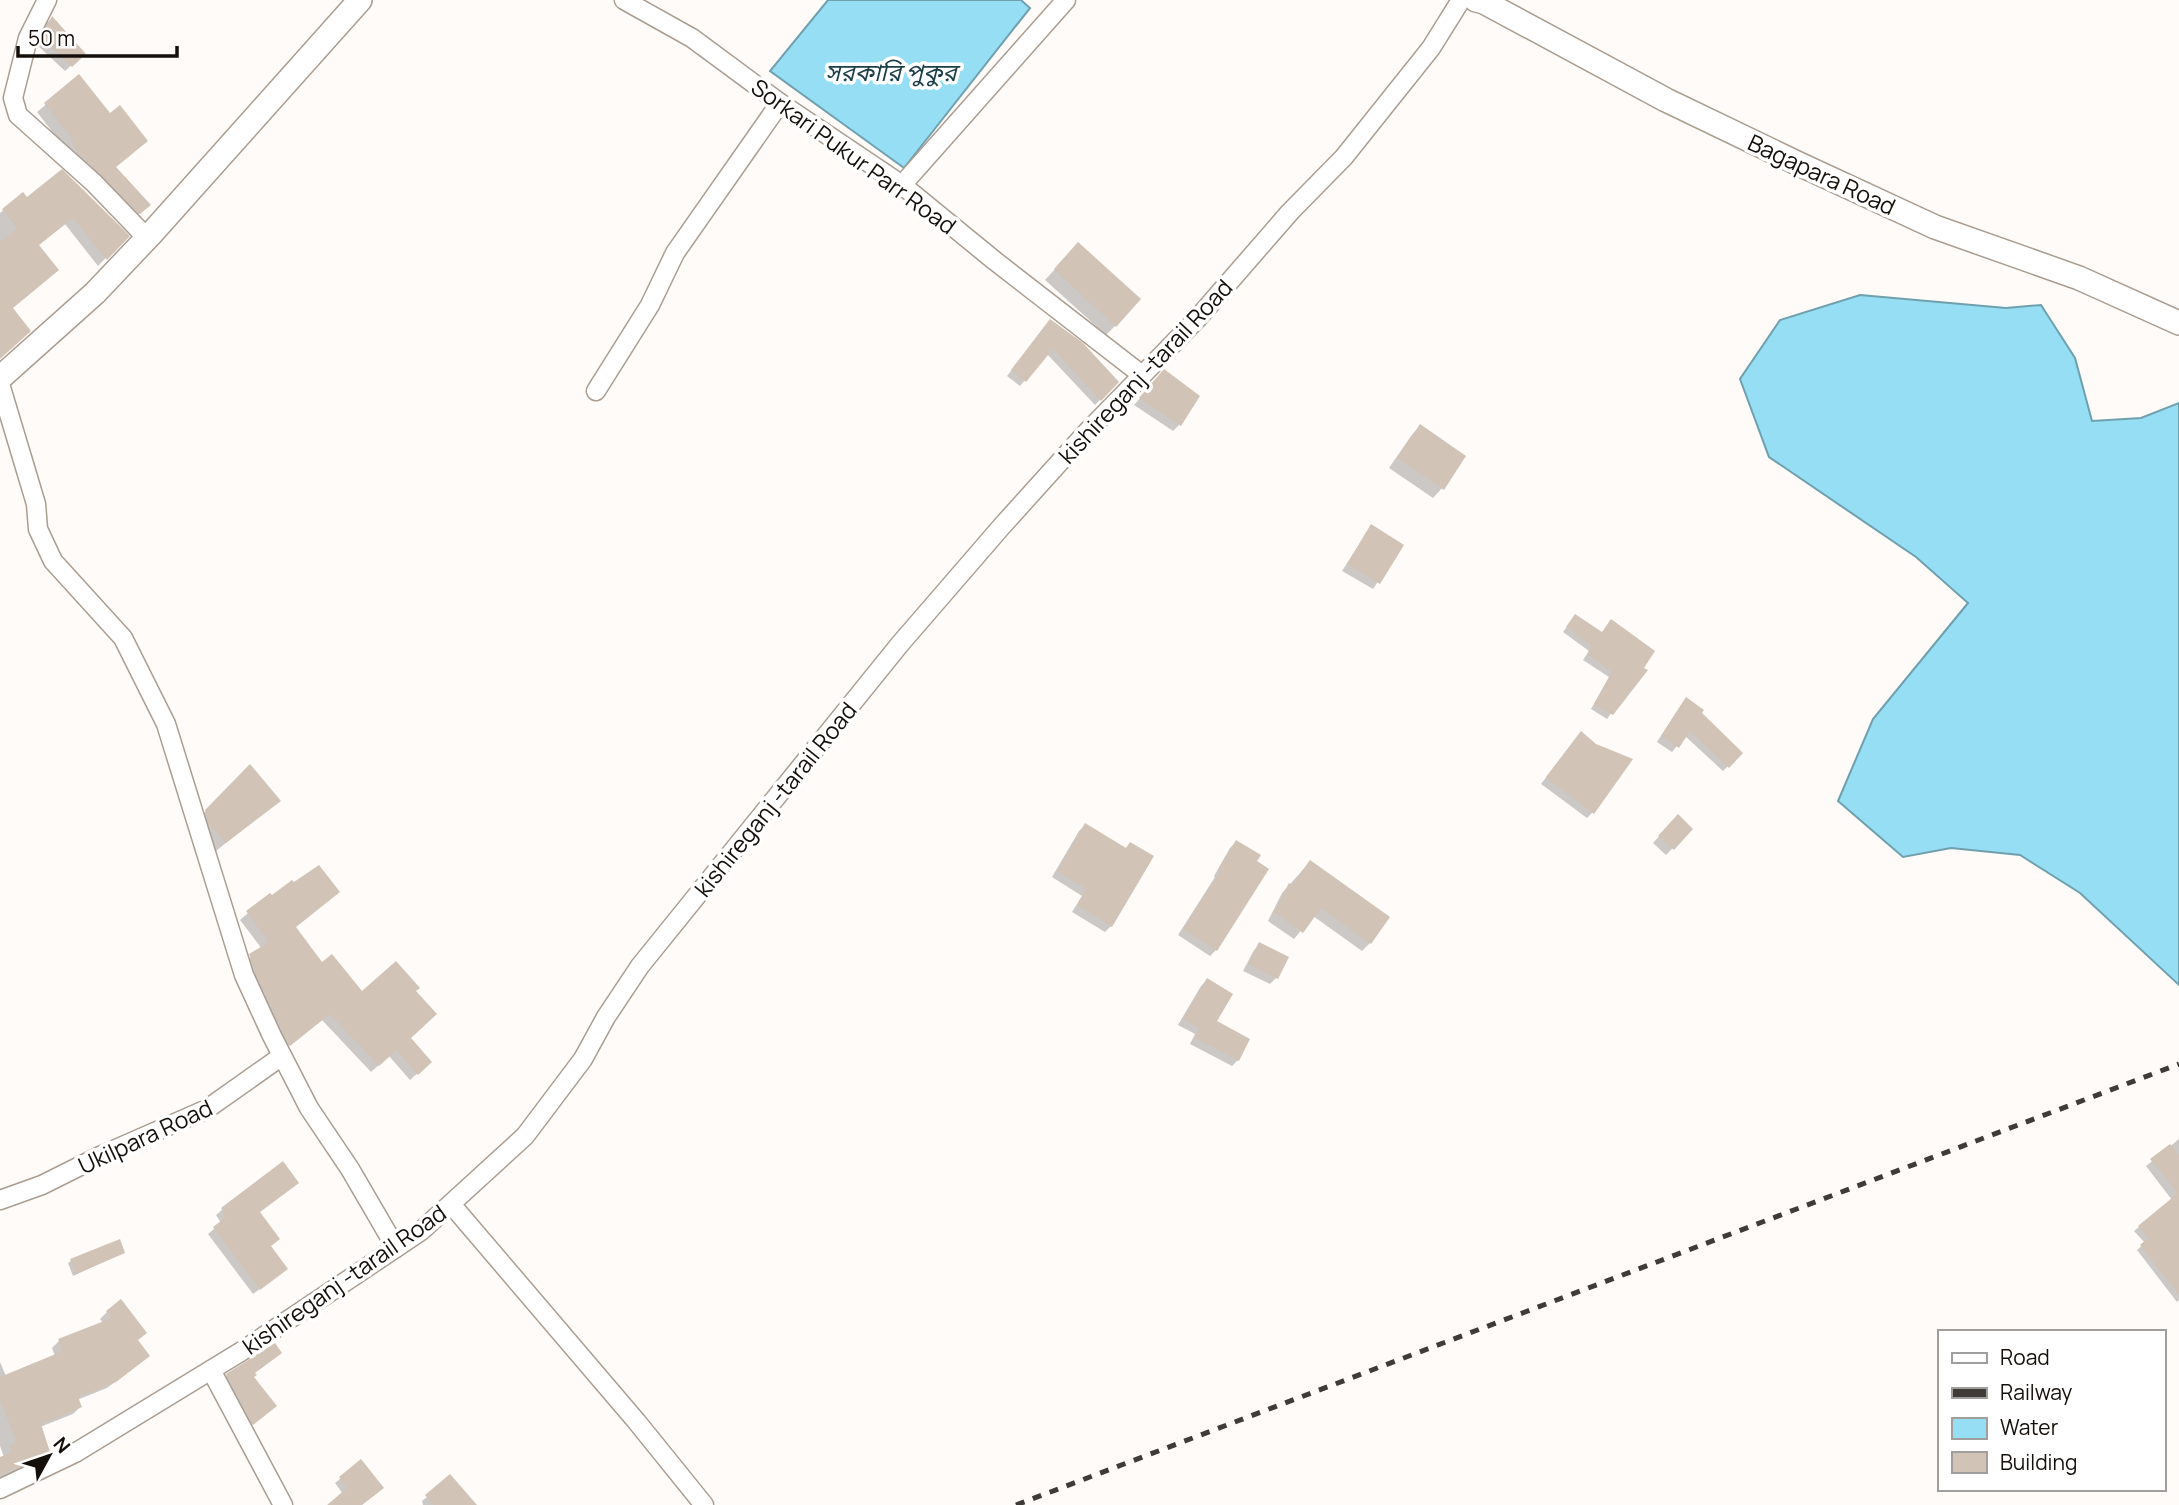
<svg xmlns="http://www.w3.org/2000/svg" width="2179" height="1505" font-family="Manrope,'Noto Sans Bengali',sans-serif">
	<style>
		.water { fill: #96def4; stroke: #6fa0ae; stroke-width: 2 }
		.shadow { fill: #0003 }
		.building { fill: #d1c3b5 }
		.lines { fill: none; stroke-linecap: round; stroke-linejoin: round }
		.minor-casing { stroke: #ab9d90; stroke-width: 21 }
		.tertiary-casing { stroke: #ab9d90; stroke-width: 26 }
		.minor { stroke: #fff; stroke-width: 18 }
		.tertiary { stroke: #fff; stroke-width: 23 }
		.rail { stroke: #3f3b36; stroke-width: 5; stroke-dasharray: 9 9; stroke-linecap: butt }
		.labels { text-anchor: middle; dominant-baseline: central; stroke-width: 7; stroke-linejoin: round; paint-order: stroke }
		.street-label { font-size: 23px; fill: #140f0a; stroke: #fff }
		.water-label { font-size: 24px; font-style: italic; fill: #1b3d47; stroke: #fff }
	</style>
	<rect width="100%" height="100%" fill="#fefbf8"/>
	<g class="water">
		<path d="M828,0H1021L1030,8L904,168L770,71Z"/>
		<path d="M1860,295L2006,308L2041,305L2075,358L2092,421L2141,418L2179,403V985L2080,893L2020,855L1951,848L1903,857L1838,801L1873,719L1968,603L1916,557L1769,457L1740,379L1780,320Z"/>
	</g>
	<g class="shadow">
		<path d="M52,18L84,54L65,71L36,44L46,24Z"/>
		<path d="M79,77L114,167L140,213L131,221L67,151L37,112Z"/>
		<path d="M23,194L27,199L127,236L98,266L65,224L37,246L11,309L0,358V213Z"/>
		<path d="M1069,254L1115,326L1106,335L1045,280Z"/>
		<path d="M1045,326L1117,382L1095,405L1047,354L1020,386L1007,376Z"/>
		<path d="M1158,378L1179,425L1173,431L1134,405Z"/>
		<path d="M1420,426L1442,488L1433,498L1389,468L1411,436Z"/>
		<path d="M1371,526L1402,545L1373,589L1342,571Z"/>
		<path d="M1571,621L1653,652L1607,719L1591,709L1609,677L1583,660L1589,651L1563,632Z"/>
		<path d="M1681,705L1700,713L1741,753L1723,771L1685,736L1672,752L1657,742Z"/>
		<path d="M1575,740L1593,812L1587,818L1541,784Z"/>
		<path d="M250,767L279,800L216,851L200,834L196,821Z"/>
		<path d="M1678,816L1691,829L1666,855L1653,843Z"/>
		<path d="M1085,825L1125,849L1130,844L1111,926L1105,932L1072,912L1082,896L1052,877L1079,831Z"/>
		<path d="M1236,842L1216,950L1210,956L1178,935L1215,877L1214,876L1230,848Z"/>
		<path d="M1310,862L1370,943L1362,951L1313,916L1294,939L1268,921L1282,893Z"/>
		<path d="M269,895L322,964L362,994L414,991L409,1038L430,1062L410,1080L389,1056L371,1072L322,1020L282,1051L243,963L262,949L240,920Z"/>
		<path d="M1260,944L1287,958L1276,978L1270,984L1243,971L1254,950Z"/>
		<path d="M1207,980L1215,1021L1238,1060L1232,1066L1190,1044L1195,1034L1178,1025L1201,986Z"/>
		<path d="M2179,1139V1300L2177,1302L2137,1250L2145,1243L2134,1231L2172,1200L2146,1166Z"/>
		<path d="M223,1209L259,1213L279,1275L253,1294L208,1234L221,1223L216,1215Z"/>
		<path d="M123,1253L73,1276L68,1263L71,1261Z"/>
		<path d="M107,1312L137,1341L140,1363L107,1388L77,1400L80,1407L73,1414L40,1427L48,1452L41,1459L0,1478V1459L4,1457L0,1446V1362L6,1376L55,1356L52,1348L59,1341L103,1323L100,1319Z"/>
		<path d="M253,1373L252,1378L270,1410L249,1427L223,1379L227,1375Z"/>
		<path d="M361,1462V1505H329L343,1494L335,1483Z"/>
		<path d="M427,1497L475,1505H423L422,1501Z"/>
	</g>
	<g class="building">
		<path d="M52,16L86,54L72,67L41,37Z"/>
		<path d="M79,74L110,113L120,105L148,141L116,167L151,205L140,214L80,155L72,143L74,141L44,103Z"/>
		<path d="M62,169L130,236L107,260L73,218L39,245L59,270L13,308L31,331L0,359V242L17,228L2,209L23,192L27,197Z"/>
		<path d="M1078,242L1141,299L1116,327L1054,269Z"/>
		<path d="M1050,319L1083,343L1119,382L1101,401L1053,349L1026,382L1011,370Z"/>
		<path d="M1164,369L1200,396L1181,426L1139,398Z"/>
		<path d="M1420,424L1466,456L1444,490L1397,458Z"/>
		<path d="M1371,524L1404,545L1380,584L1347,564Z"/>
		<path d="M1575,614L1602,632L1611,619L1655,651L1644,668L1648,670L1613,715L1594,704L1612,672L1587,654L1592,646L1566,627Z"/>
		<path d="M1686,697L1704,710L1702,713L1743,753L1729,768L1690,731L1679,748L1661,736Z"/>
		<path d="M1581,731L1596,744L1633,759L1594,814L1546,777Z"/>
		<path d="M250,764L281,801L226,843L209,824L205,810Z"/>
		<path d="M1678,814L1693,829L1674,850L1658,836Z"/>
		<path d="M1085,823L1126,848L1130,842L1154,856L1112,927L1077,905L1086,889L1057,871Z"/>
		<path d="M1236,840L1261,855L1257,861L1269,869L1217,951L1183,929L1220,871L1218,870Z"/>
		<path d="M1310,860L1390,917L1371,944L1321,908L1303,933L1274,912L1289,883L1292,885Z"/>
		<path d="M319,865L340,892L296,927L322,962L332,954L362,991L396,961L420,988L416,991L437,1014L411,1038L432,1062L418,1075L397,1050L379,1066L330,1014L290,1046L282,1031L255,971L249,954L269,942L246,911L270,893L272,895L292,880L294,882Z"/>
		<path d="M1259,942L1289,957L1278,979L1248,964Z"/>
		<path d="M1207,978L1233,994L1217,1021L1250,1039L1239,1061L1195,1038L1200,1028L1183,1019Z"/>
		<path d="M2170,1144L2179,1155V1294L2140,1245L2148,1238L2138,1226L2178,1193L2150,1159Z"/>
		<path d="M283,1161L299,1183L260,1212L280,1239L271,1246L288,1269L260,1290L213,1227L226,1217L221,1208Z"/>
		<path d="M120,1239L125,1253L76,1274L70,1259Z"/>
		<path d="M121,1299L147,1333L138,1340L150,1356L116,1382L78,1397L82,1407L41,1424L50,1452L0,1475V1457L12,1452L9,1446L17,1442L0,1400V1377L63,1351L58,1339L112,1318L106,1311Z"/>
		<path d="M275,1343L282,1353L255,1373L257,1375L254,1377L277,1406L253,1425L226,1374Z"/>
		<path d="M361,1459L384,1488L362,1505H327L347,1488L339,1477Z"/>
		<path d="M450,1474L477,1505H434L425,1495Z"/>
	</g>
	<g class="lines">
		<g class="minor-casing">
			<g id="minor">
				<path d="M47,0L28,38L13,98L18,115L94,183L147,238"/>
				<path d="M624,0L692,38L780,103L902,185L995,261L1142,375"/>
				<path d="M902,185L1066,0"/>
				<path d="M0,384L36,504L38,529L53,561L123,638L166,724L244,975L272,1036L309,1108L350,1169L396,1248"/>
				<path d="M596,391L650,305L675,253L780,103"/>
				<path d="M0,1200L42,1185L102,1155L207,1109L282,1056"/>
				<path d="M451,1204L637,1422L704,1505"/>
				<path d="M211,1370L283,1505"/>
				<path d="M0,1489L75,1453L242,1351L421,1231L525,1136L583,1059L606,1017L640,966L900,644L1002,526L1086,433L1197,319L1290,212L1344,157L1431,48L1461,0"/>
			</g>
		</g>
		<g class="tertiary-casing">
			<g id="tertiary">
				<path d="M1476,0L1484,2L1666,100L1799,164L1935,227L2079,278L2179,323"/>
				<path d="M0,378L95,293L151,234L360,0"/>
			</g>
		</g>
		<use href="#minor" class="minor"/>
		<use href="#tertiary" class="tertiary"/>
		<path class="rail" d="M1016,1505L2179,1064"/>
	</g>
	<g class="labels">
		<g class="street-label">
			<text transform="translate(854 156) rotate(36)">Sorkari Pukur Parr Road</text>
			<text transform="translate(1822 174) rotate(25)">Bagapara Road</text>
			<text transform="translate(1145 371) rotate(-47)">kishireganj -tarail Road</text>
			<text transform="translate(775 799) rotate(-51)">kishireganj -tarail Road</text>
			<text transform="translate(145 1136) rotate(-25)">Ukilpara Road</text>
			<text transform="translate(344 1279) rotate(-35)">kishireganj -tarail Road</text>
		</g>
		<g class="water-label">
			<text x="891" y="71">সরকারি পুকুর</text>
		</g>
	</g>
	<rect x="1938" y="1330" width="228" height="161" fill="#ffffff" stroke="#a19f9d" stroke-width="2"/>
	<rect x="1952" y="1353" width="35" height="10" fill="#ffffff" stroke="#a19f9d" stroke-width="2"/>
	<text x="2000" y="1365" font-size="21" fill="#140f0a">Road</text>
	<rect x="1952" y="1388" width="35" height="10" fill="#3f3b36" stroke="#a19f9d" stroke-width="2"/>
	<text x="2000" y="1400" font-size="21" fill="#140f0a">Railway</text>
	<rect x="1952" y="1418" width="35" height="21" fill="#96def4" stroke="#a19f9d" stroke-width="2"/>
	<text x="2000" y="1435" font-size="21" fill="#140f0a">Water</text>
	<rect x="1952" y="1452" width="35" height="21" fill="#d1c3b5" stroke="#a19f9d" stroke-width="2"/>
	<text x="2000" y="1470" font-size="21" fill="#140f0a">Building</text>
	<g transform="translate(49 1456) rotate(50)" stroke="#ffffff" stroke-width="5" paint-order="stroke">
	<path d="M0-5L12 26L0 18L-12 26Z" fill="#140f0a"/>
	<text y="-10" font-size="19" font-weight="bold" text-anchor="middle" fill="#140f0a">N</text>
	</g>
	<path d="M18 46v10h159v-10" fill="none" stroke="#140f0a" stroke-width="3.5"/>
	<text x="28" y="46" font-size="21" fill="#140f0a" stroke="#ffffff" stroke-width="5" paint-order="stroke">50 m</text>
</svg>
